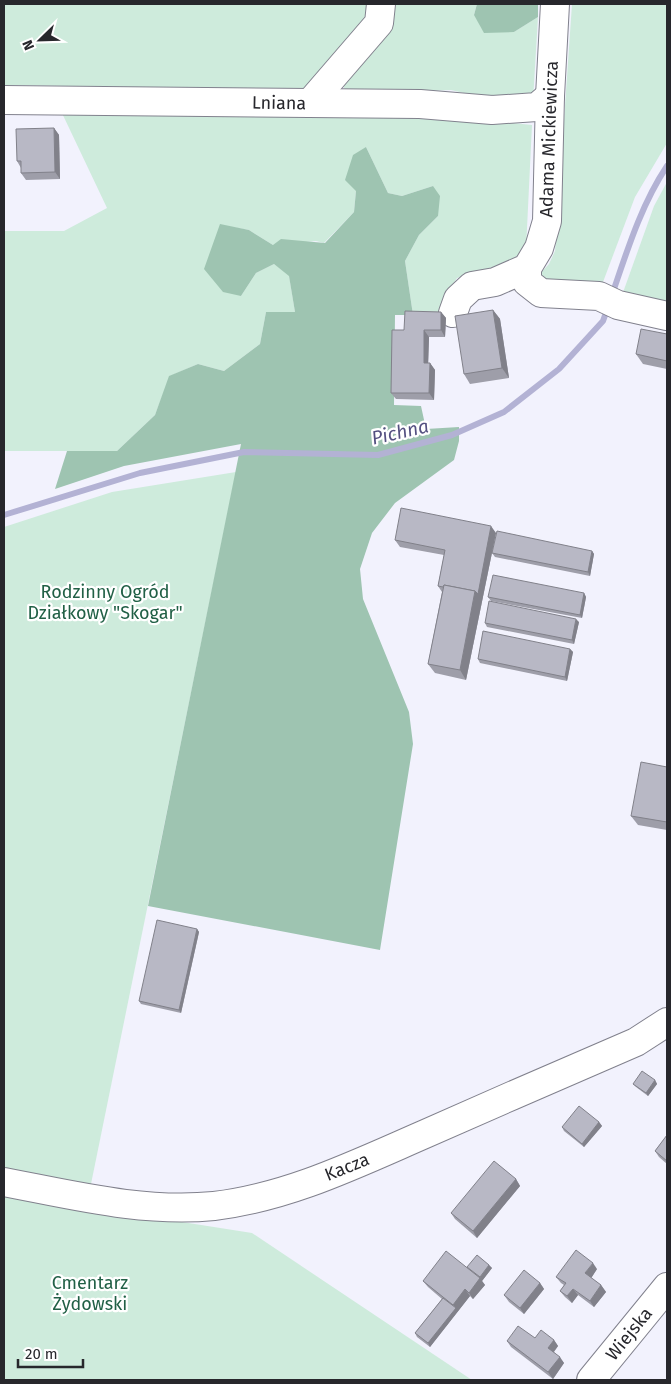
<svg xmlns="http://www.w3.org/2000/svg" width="671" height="1384" font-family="'Fira Sans',sans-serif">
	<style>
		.green { fill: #ceebdc }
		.forest { fill: #9ec4b1 }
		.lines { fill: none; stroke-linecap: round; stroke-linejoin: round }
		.stream { stroke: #b3b2d4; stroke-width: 6 }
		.minor-casing { stroke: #81818d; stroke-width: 30 }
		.minor { stroke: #fff; stroke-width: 28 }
		.wall { fill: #9e9ea9 }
		.shaded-wall { fill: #81818a }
		.building { fill: #b8b8c5; stroke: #81818a }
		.labels { text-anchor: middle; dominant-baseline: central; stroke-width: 4.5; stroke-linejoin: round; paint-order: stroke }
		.street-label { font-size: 18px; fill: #27272c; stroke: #fff }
		.park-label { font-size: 18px; fill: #216046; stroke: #fff }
		.water-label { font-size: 19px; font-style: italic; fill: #545081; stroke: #fff }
	</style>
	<rect width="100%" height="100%" fill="#f2f2fd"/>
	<g class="green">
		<path d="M4,4H373L372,16L313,90L4,85Z"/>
		<path d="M388,4H477L474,15L514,32L538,17L533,101L494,100L451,90L347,94L342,83Z"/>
		<path d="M572,4H667V143L635,197L600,290L534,280L549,264L555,251Z"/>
		<path d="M61,111L412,113L532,125L526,249L509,262L457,278L444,298L442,314L413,315L405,261L419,235L438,216L433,186L402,196L388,193L366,147L356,191L354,212L324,243L316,241L273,245L249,230L220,225L241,296L256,273L274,264L289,275L295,312H266L260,344L224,371L198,364L170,376L155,415L117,451H4V231H64L107,208Z"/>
		<path d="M667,182V308L621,298L654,206Z"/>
		<path d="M236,472L91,1184L4,1170V527L112,492Z"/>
		<path d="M4,1194L252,1233L472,1380H4Z"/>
	</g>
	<g class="forest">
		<path d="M477,4H538V17L514,32L484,33L474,15Z"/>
		<path d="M366,147L388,193L402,196L433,186L440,196L438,216L419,235L405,261L413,315H395L394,405L421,406L426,429L459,427V441L454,460L395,503L372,533L360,569L363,599L409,712L413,744L380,950L148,906L241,444L124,466L55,489L67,451H117L155,415L169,376L198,364L224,371L260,344L266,312H295L289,276L274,264L256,273L241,296L223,292L204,269L220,224L249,230L273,245L281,239L325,243L354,212L356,191L345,180L353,155Z"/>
	</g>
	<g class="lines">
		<g class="stream">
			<path d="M612,295C627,251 641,205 667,166"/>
			<path d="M4,515L140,473L244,452L378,455L452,435L504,412L559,369L603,321L608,307"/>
		</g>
		<g class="minor-casing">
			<g id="minor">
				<path d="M4,100L420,104L492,110L537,107L550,96"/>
				<path d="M310,103L379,23L381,4"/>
				<path d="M527,268V282L541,293L599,296L618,305L667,316"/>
				<path d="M453,313L458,299L472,286L495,282L527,268L539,248L547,221L550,96L555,4"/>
				<path d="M4,1182C73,1195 143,1213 214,1206C289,1197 356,1164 425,1134C495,1103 566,1072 636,1042L667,1022"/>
				<path d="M591,1380L667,1287"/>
			</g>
		</g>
		<use href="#minor" class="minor"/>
	</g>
	<g class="wall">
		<path d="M54,128L59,135L60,179L26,180L21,173V168L17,161Z"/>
		<path d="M493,310L500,319L509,378L470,384L464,374Z"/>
		<path d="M441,312L446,318L445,337H429L428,363H430L435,370L434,400L396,399L391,393L404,330Z"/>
		<path d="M667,334V369L643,364L636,354Z"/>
		<path d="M496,533L466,680L435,673L428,664L442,592L438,586L444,555L400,547L395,540Z"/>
		<path d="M592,551L594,554L590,576L495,557L492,553Z"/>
		<path d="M584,593L586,597L582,618L491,601L488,597Z"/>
		<path d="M579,622L574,644L487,627L485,623Z"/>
		<path d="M570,649L573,652L567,681L480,663L478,659Z"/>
		<path d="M667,767V830L638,825L631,816Z"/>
		<path d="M197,929L199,932L181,1013L141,1004L139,1001Z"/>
		<path d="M655,1080L657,1084L648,1096L636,1087L633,1084Z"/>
		<path d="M599,1122L602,1126L584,1147L564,1131L562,1127Z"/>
		<path d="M667,1135V1164L659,1157L655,1151Z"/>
		<path d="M516,1179L520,1186L477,1238L455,1219L451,1213Z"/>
		<path d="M489,1265L492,1268L482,1281L485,1285L473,1299L470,1296L430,1347L417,1337L415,1333L442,1299L428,1287L423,1281L467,1267Z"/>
		<path d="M597,1269L591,1278L601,1285L606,1292L594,1307L578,1295L572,1303L565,1297L560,1291L564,1285L561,1283L556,1277Z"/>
		<path d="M540,1283L544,1289L524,1314L509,1302L504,1295Z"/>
		<path d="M535,1338L554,1340L558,1346L554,1352L564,1363L553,1379L511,1347L507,1341Z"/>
	</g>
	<g class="shaded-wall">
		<path d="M54,128L59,135L60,179L55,172Z"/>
		<path d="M493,310L500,319L509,378L502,368Z"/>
		<path d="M441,312L446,318L445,337L441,330Z"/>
		<path d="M424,330L429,337L428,370L424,363Z"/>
		<path d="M430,363L435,370L434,400L429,393Z"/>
		<path d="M491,526L496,533L466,680L460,670L475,591Z"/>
		<path d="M592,551L594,554L590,576L588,572Z"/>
		<path d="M584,593L586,597L582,618L580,615Z"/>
		<path d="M576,619L579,622L574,644L572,640Z"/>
		<path d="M570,649L573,652L567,681L565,677Z"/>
		<path d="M197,929L199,932L181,1013L179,1010Z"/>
		<path d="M655,1080L657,1084L648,1096L646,1093Z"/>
		<path d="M599,1122L602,1126L584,1147L582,1144Z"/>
		<path d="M516,1179L520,1186L477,1238L473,1231Z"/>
		<path d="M593,1263L597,1269L590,1280L585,1273Z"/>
		<path d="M489,1265L492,1268L482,1281L485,1285L473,1299L469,1293Z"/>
		<path d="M540,1283L544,1289L524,1314L520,1308Z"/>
		<path d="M601,1285L606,1292L594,1307L590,1301Z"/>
		<path d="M465,1289L470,1296L430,1347L428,1343L456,1308L453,1305Z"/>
		<path d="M573,1289L578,1295L572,1303L567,1296Z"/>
		<path d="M554,1340L558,1346L552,1354L548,1348Z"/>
		<path d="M560,1357L564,1363L553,1379L548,1372Z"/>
	</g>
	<g class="building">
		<path d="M54,128L55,172L21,173V161H17L16,129Z"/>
		<path d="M493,310L502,368L464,374L455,316Z"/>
		<path d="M405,311L441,312V330H424V363H430L429,393H391L392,330H404Z"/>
		<path d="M641,329L667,334V361L636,354Z"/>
		<path d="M401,508L491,526L478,594L475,591L444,585L443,587L438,586L445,550L395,540Z"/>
		<path d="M497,531L592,551L588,572L492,553Z"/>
		<path d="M493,575L584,593L580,615L488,597Z"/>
		<path d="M444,585L475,591L460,670L428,664Z"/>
		<path d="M489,601L576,619L572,640L485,623Z"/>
		<path d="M483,631L570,649L565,677L478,659Z"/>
		<path d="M641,762L667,767V822L631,816Z"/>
		<path d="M157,920L197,929L179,1010L139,1001Z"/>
		<path d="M642,1071L655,1080L646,1093L633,1084Z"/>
		<path d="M579,1106L599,1122L582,1144L562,1127Z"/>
		<path d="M667,1135V1161L655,1151Z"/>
		<path d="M494,1161L516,1179L473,1231L451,1213Z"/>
		<path d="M576,1250L593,1263L585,1273L601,1285L590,1301L573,1289L567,1296L560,1291L566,1283L556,1277Z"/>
		<path d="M446,1251L480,1278L469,1293L465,1289L453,1305L423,1281Z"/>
		<path d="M477,1255L489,1265L480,1277L467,1267Z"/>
		<path d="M524,1270L540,1283L520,1308L504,1295Z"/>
		<path d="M443,1298L456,1308L428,1343L415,1333Z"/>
		<path d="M518,1326L535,1338L541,1330L554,1340L548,1348L560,1357L548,1372L507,1341Z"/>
	</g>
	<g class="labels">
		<g class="street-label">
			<text transform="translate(279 103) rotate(1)">Lniana</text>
			<text transform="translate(549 139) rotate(-88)">Adama Mickiewicza</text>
			<text transform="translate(347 1167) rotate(-22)">Kacza</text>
			<text transform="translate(629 1334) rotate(-51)">Wiejska</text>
		</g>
		<g class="park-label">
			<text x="105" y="592">Rodzinny Ogród<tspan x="105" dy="21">Działkowy "Skogar"</tspan></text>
			<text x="90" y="1283">Cmentarz<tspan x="90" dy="21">Żydowski</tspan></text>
		</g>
		<g class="water-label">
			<text transform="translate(400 432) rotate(-13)">Pichna</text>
		</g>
	</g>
	<rect width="671" height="1384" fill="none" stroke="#27272c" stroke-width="10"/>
	<g transform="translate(40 40) rotate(247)" stroke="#ffffff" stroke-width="4" paint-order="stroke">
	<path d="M0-4L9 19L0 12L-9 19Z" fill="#27272c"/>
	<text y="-8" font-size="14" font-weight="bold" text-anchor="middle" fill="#27272c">N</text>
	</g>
	<path d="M18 1359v8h65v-8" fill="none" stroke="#27272c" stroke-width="2.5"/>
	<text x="25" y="1359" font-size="15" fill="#27272c" stroke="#ffffff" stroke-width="4" paint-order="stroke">20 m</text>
</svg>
